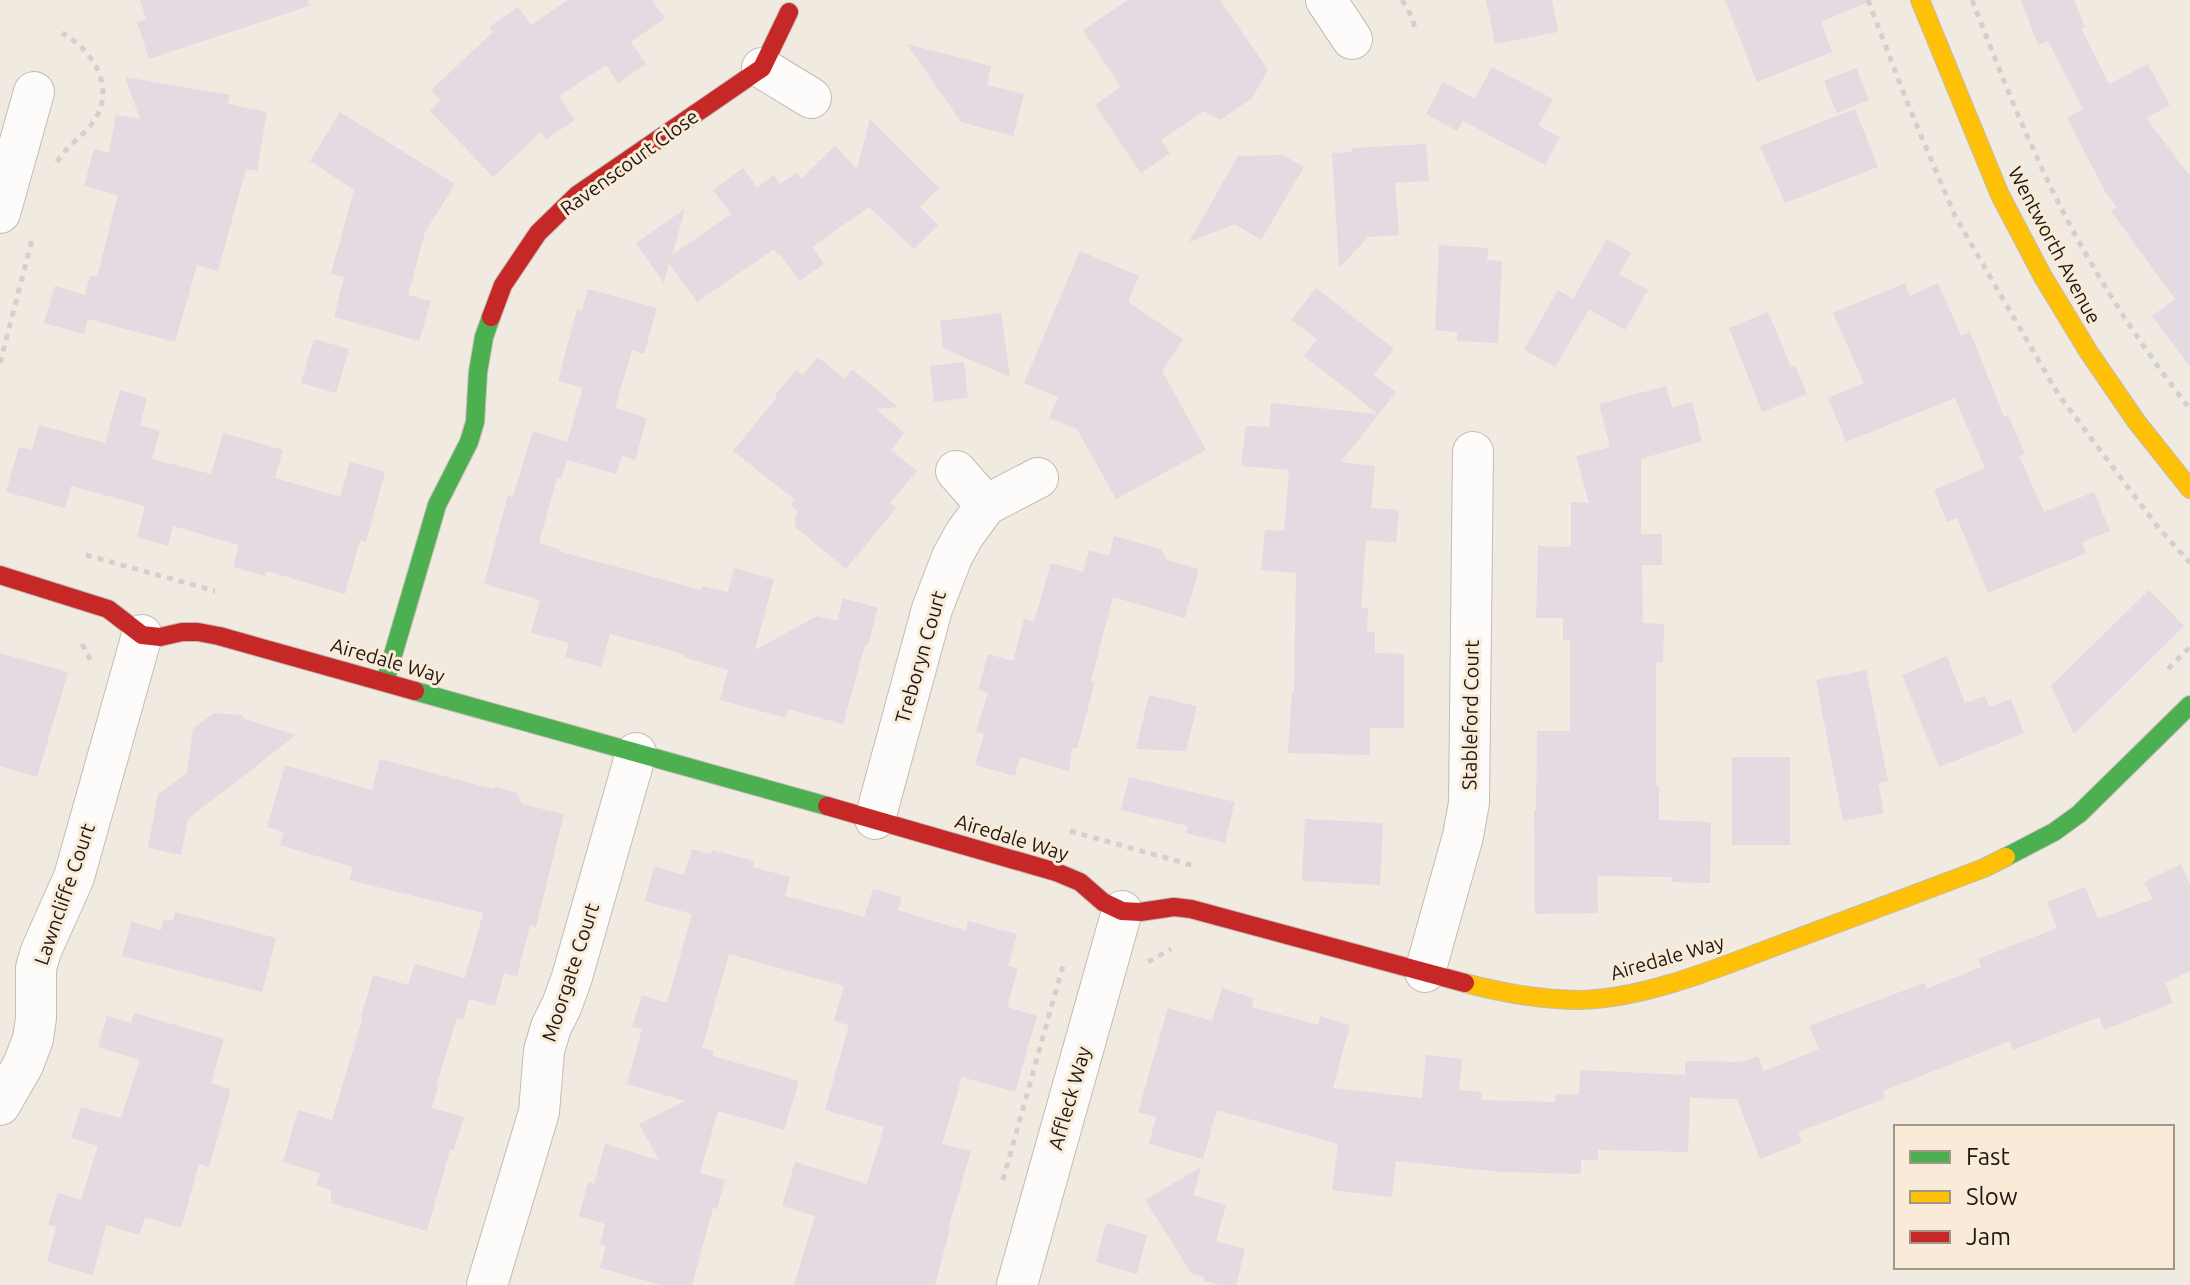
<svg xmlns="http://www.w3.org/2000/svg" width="2190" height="1285" font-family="Ubuntu,sans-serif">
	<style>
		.building { fill: #e3dae2 }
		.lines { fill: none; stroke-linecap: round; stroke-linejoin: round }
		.street-casing { stroke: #c1bcb4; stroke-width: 42 }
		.fast-casing { stroke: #c1bcb4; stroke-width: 20 }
		.slow-casing { stroke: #c1bcb4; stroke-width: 20 }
		.jam-casing { stroke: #c1bcb4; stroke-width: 20 }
		.path { stroke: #d3d1ce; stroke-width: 5; stroke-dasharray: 6 6; stroke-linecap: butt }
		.street { stroke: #fdfcfa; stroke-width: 40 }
		.fast { stroke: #4caf50; stroke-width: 18 }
		.slow { stroke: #ffc107; stroke-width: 18 }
		.jam { stroke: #c62828; stroke-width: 18 }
		.labels { text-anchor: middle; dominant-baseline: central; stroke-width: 6; stroke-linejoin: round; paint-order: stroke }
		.street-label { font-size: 20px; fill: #1e1913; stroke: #f9ebd8 }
	</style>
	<rect width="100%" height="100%" fill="#f1eae0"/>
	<g class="building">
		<path d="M140,0H308L309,6L149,59L137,22L146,19Z"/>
		<path d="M568,0H652L665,18L631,42L646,64L618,83L606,65L559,96L575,120L546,139L541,132L493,177L430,111L441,100L431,90L493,32L489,27L518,7L531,25Z"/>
		<path d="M1128,0H1220L1268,70L1252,98L1220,120L1204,111L1161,140L1170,153L1141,173L1095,105L1121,87L1083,30Z"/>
		<path d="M1486,0H1552L1558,32L1495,44Z"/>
		<path d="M1725,0H1873L1821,22L1832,52L1757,82Z"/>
		<path d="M2021,0H2074L2085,27L2081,28L2109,84L2148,64L2170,105L2146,118L2190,176V367L2152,316L2175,299L2111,211L2117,207L2106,193L2067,118L2083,109L2048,41L2038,45Z"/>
		<path d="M907,44L991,66L987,85L1024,94L1013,136L961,122Z"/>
		<path d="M1492,67L1553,99L1538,126L1560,137L1545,165L1463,121Z"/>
		<path d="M1856,68L1869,100L1837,113L1824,81Z"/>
		<path d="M125,77L230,95L228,104L267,112L257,171L246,169L218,271L197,265L175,342L88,319L84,334L44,323L55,286L85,295L90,276L97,277L118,195L84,186L94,149L109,153L116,115L140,119Z"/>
		<path d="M1443,82L1475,99L1457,131L1426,114Z"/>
		<path d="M1855,109L1878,167L1785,203L1760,146Z"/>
		<path d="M340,112L455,184L425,232L408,295L431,301L419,341L334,317L344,277L331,274L354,190L310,161Z"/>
		<path d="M870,119L939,188L920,207L938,225L914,249L869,207L812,247L824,264L799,281L780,254L778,256L774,249L697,302L669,263L664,283L636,243L685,209L672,255L731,214L713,190L743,168L757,188L774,175L780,184L797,173L801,179L835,146L857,169Z"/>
		<path d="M1426,144L1429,181L1395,183L1399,235L1368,237L1339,268L1332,153L1352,152V148Z"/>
		<path d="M1283,155L1304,167L1261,240L1235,224L1189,242L1238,156Z"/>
		<path d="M1607,239L1631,253L1619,274L1648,290L1625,330L1589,309L1555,367L1524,350L1558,290L1573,299Z"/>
		<path d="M1439,245L1488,248L1487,260L1502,261L1498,343L1457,341V332L1435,330Z"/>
		<path d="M1080,251L1139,276L1128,302L1183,339L1162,371L1206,450L1116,499L1077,429L1049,418L1058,397L1024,383Z"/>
		<path d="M1905,283L1910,296L1938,283L1961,336L1970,332L2004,417L2008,415L2025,454L2019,456L2044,512L2094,492L2110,531L2082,542L2086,553L1988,593L1957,518L1947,522L1934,490L1985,468L1955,398L1846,442L1828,398L1864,383L1833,313Z"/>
		<path d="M1316,288L1394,349L1374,375L1396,392L1341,462L1375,466L1371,508L1399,510L1396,543L1366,540L1361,608H1368L1367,632H1375V653L1404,654V728H1370V755L1288,753L1292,691H1294L1296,573L1261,570L1265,530L1284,531L1289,470L1241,466L1246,426L1269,427L1271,403L1378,414L1304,356L1317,339L1291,320Z"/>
		<path d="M588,289L657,308L644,354L632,350L615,408L647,418L635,460L622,456L616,474L567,460L561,479L557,478L539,543L559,549V551L701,590L702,586L728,592L734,568L774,579L755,650L817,616L837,621L843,598L878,608L868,645H865L843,724L788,709L786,718L720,700L728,670L683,657L684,654L610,634L601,667L565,657L569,643L531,633L540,600L484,584L508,495L513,497L533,431L567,442L583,388L558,381L577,309L582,311Z"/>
		<path d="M1768,312L1791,367L1795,365L1807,394L1762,412L1729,328Z"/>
		<path d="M1001,313L1010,377L943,348L940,321Z"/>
		<path d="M314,339L349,349L336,393L301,383Z"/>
		<path d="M818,357L844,379L852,369L898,407L876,409L904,433L891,450L917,471L890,503L896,508L846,569L795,527V516L798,512L791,505L795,500L733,451L777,397L775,395L796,370L803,375Z"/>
		<path d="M964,362L968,398L934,402L930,366Z"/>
		<path d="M1666,386L1672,407L1692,402L1702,441L1641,459V534H1662V565H1642L1643,623L1664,624L1663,662H1656V785H1659V820L1711,822L1710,883L1672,882V877L1597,876L1598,913L1535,914L1534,810H1536L1537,731H1570V640H1563V618H1536L1538,546L1571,547V502L1589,503L1576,456L1610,447L1599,404Z"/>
		<path d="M120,390L147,398L140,425L160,431L152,459L211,474L223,433L283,450L275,478L340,497L350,462L385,472L366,542L360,540L345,594L267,571L265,576L233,567L239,545L173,526L168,546L137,537L145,506L71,486L65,508L6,492L19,447L32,450L39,425L105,443Z"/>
		<path d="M1114,536L1161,549L1167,560L1199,569L1185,618L1113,597L1091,681L1095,682L1077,748H1072L1069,771L1020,757L1015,776L975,765L984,734L976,732L988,693L978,690L988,654L1013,661L1024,619L1034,622L1051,563L1083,572L1089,550L1109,556Z"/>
		<path d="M2149,590L2184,626L2074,734L2051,686Z"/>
		<path d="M0,653L68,672L37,777L0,766Z"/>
		<path d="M1947,656L1965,703L1985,696L1989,707L2011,699L2024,733L1939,767L1902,675Z"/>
		<path d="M1866,670L1888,781L1878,783L1884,813L1843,821L1816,680Z"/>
		<path d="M1149,695L1197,706L1186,751L1136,749Z"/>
		<path d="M214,713L241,715L245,719L296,735L188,819L181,855L148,848L158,794L187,773L193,729Z"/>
		<rect x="1732" y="757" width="58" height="88"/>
		<path d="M380,759L493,789L496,787L516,792L522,804L564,814L536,927L530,925L517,976L504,973L495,1006L469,999L463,1020L457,1018L436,1087H438L432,1108L464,1117L453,1151L450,1150L427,1231L331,1203V1190L316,1185L320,1173L283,1162L298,1110L332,1120L363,1017H361L373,975L408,985L415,964L465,978L483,913L349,880L353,867L280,845L284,832L267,827L285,765L372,790Z"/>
		<path d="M1129,777L1235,802L1225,843L1186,833L1188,826L1121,810Z"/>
		<path d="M1305,819L1383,823L1380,885L1302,881Z"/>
		<path d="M692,849L711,854L712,850L755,861L753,867L790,877L785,896L864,917L873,889L902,897L898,910L966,931L968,921L1017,934L1008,966L1018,969L1007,1007L1037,1016L1015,1092L962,1077L942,1144L971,1151L948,1229H950L935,1285H794L815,1216L782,1206L795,1162L867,1184L884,1127L825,1110L849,1025L834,1021L844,986L729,954L702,1048L714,1051L713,1056L799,1081L784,1130L718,1111L700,1173L725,1180L717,1209L713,1208L692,1285H661L600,1268L606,1246L600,1244L605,1224L579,1216L588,1182L594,1184L605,1144L659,1160L639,1124L685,1101L627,1084L642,1029L632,1027L642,995L667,1003L692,914L645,901L654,866L684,875Z"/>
		<path d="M2181,864L2190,885V971L2165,983L2173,1003L2104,1030L2099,1017L2013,1050L2010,1041L1883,1091L1886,1098L1798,1132L1802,1142L1760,1159L1737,1099L1690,1098L1688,1152L1598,1150V1160H1581V1174L1502,1172L1396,1161L1392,1197L1332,1190L1338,1144L1217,1110L1203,1159L1149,1144L1156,1117L1138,1112L1168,1008L1212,1021L1222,988L1254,998L1252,1007L1318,1025L1320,1016L1350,1025L1333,1088L1422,1098L1426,1055L1462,1059L1459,1090L1482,1092L1481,1100L1555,1102L1556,1094L1579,1095L1580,1070L1685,1075V1061L1741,1062L1758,1056L1764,1071L1819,1049L1809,1026L1924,983L1927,989L1981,967L1978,959L2057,928L2047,902L2085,887L2098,919L2153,899L2144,882Z"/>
		<path d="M175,912L276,938L262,992L122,956L131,922L161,930L164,919L173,921Z"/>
		<path d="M134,1013L224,1039L211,1083L231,1089L209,1167L199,1164L181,1228L145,1217L139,1235L106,1225L93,1275L47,1262L56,1227L48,1225L58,1193L81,1200L98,1146L71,1138L81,1107L121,1118L140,1060L98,1047L107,1016L131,1023Z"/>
		<path d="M1201,1167L1193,1195L1226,1205L1216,1241L1245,1249L1236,1285H1220L1203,1280L1204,1277L1192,1274L1145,1200Z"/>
		<path d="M1106,1223L1147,1235L1137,1274L1096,1262Z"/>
	</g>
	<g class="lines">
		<g class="street-casing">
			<g id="street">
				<path d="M1326,0L1352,39"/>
				<path d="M762,68L811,98"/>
				<path d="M0,213L34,92"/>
				<path d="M956,471L986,505"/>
				<path d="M875,819L932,609L952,557L964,535L986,505L1038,478"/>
				<path d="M1425,972L1463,836L1469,803L1473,452"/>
				<path d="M0,1105L23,1065L33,1039L36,1018V968L41,951L74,877L142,635"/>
				<path d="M487,1285L539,1112L544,1051L551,1027L562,1005L572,977L636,753"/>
				<path d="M1017,1285L1122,911"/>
			</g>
		</g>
		<g class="fast-casing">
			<g id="fast">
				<path d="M385,682L437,505L469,442L475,422L478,372L484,337L491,317"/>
				<path d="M415,691L827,806"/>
				<path d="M2006,857L2054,832L2079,814L2190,705"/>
			</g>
		</g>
		<g class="slow-casing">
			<g id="slow">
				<path d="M1920,0L2000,195L2042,275L2088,351L2136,421L2190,489"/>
				<path d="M1465,983C1503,993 1541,1000 1579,1000C1644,999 1718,968 1779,945C1847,920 1916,894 1984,868L2006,857"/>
			</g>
		</g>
		<g class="jam-casing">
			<g id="jam">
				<path d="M491,317L503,285L538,233L577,195L762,68L789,12"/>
				<path d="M0,575L108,609L142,635L160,637L182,632H198L219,636L415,691"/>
				<path d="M827,806L1056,872L1080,882L1103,902L1122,911L1140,912L1174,907L1191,909L1465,983"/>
			</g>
		</g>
		<g class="path">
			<path d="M1402,0L1413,19L1415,31"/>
			<path d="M1868,0L1909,107L1955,216L2058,394L2157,526L2190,563"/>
			<path d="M1972,0C1992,51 2012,103 2035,153C2075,244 2129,331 2190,409"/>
			<path d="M57,162C65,148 80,138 91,125C118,91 95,51 62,33"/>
			<path d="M0,363L33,236"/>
			<path d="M86,555L215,591"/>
			<path d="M82,644L92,663"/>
			<path d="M2168,669L2190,647"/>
			<path d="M1070,831L1195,866"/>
			<path d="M1148,962L1171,949"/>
			<path d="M1003,1180L1064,962"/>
		</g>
		<use href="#street" class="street"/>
		<use href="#fast" class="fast"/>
		<use href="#slow" class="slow"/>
		<use href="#jam" class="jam"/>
	</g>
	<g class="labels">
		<g class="street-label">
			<text transform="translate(629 162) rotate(-36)">Ravenscourt Close</text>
			<text transform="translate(2055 245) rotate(62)">Wentworth Avenue</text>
			<text transform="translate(920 657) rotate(-74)">Treboryn Court</text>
			<text transform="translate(388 660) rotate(16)">Airedale Way</text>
			<text transform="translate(1470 715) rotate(-89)">Stableford Court</text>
			<text transform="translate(1012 837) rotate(17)">Airedale Way</text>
			<text transform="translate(64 894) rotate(-71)">Lawncliffe Court</text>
			<text transform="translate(1667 957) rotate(-16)">Airedale Way</text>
			<text transform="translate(570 972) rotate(-72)">Moorgate Court</text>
			<text transform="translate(1069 1098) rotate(-74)">Affleck Way</text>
		</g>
	</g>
	<rect x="1894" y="1125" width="280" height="144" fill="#f9ebd8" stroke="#a19789" stroke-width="2"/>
	<rect x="1910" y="1151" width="40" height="12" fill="#4caf50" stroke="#a19789" stroke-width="2"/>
	<text x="1966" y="1165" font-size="24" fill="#1e1913">Fast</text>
	<rect x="1910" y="1191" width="40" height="12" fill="#ffc107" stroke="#a19789" stroke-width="2"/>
	<text x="1966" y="1205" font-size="24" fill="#1e1913">Slow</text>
	<rect x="1910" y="1231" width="40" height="12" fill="#c62828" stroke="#a19789" stroke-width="2"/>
	<text x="1966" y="1245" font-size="24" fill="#1e1913">Jam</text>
</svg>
